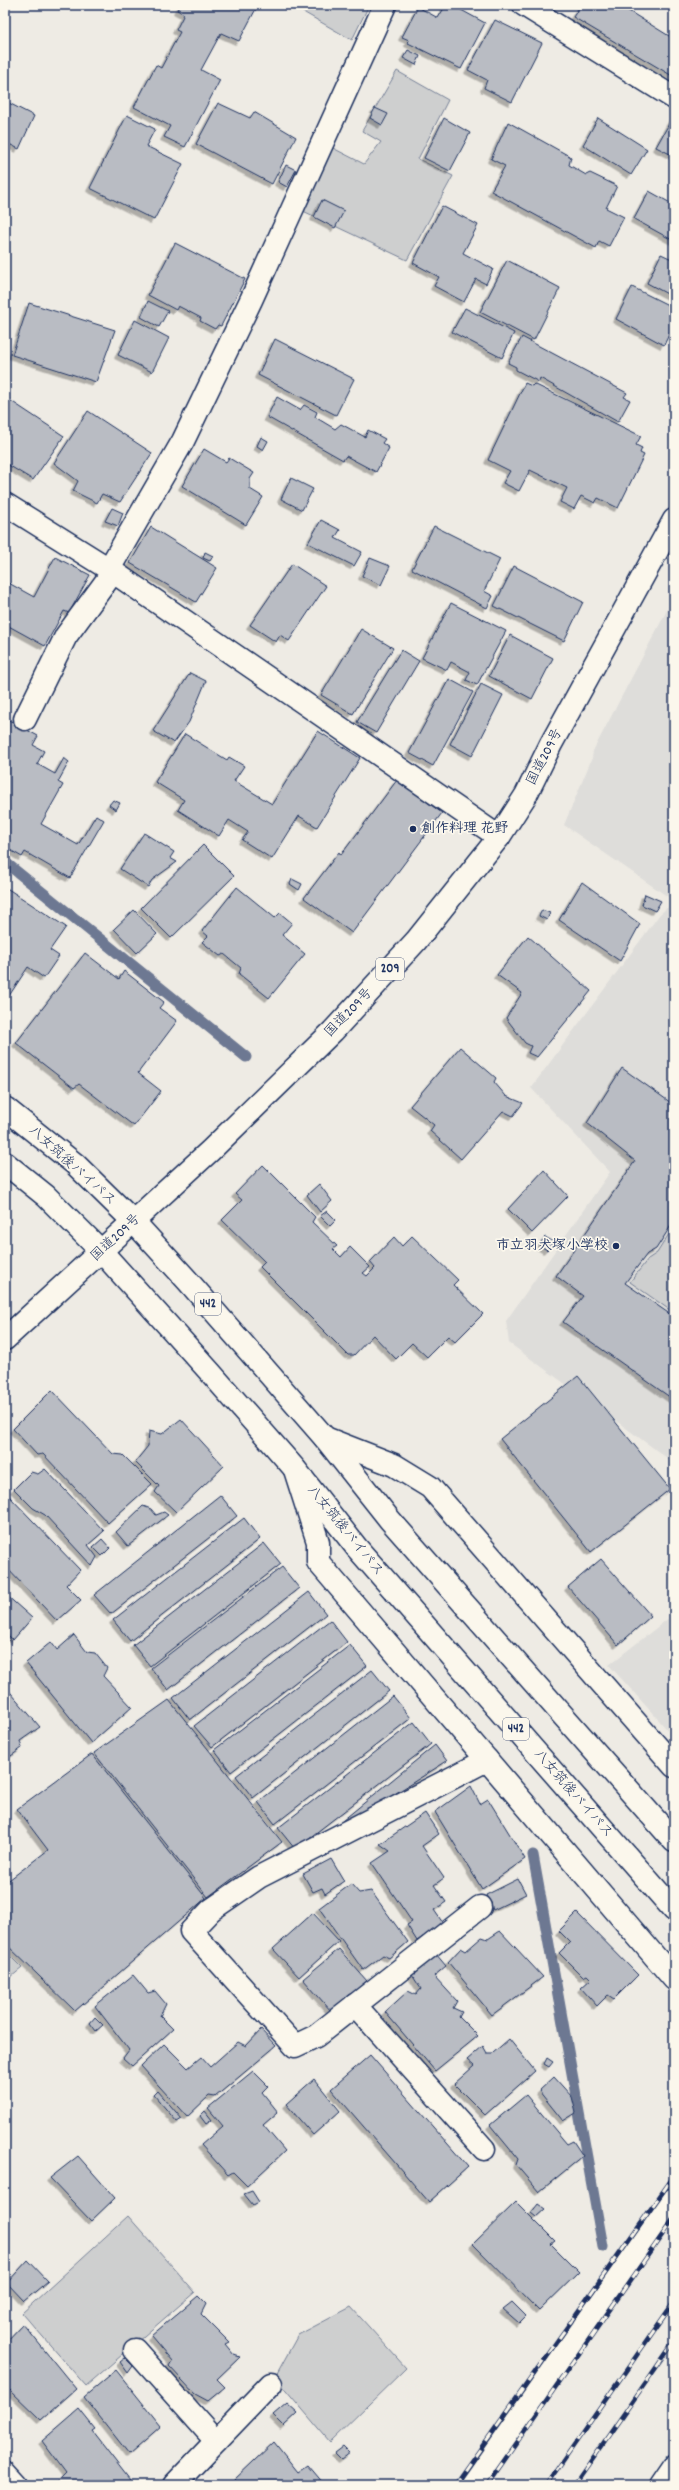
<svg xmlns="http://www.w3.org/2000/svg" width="679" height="2490" font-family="Dekko,'Klee One',sans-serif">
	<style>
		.built { fill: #deddda }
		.green { fill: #cecfcf; stroke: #747f96 }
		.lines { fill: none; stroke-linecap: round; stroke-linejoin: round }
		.stream { stroke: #6d7892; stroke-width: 11 }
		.building { fill: #b9bcc3; stroke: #1b2f5e; filter: url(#shadow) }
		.minor-casing { stroke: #1b2f5e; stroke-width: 25 }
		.highway-casing { stroke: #1b2f5e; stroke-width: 25 }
		.minor { stroke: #fbf7ec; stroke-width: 22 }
		.highway { stroke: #fbf7ec; stroke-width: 22 }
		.rail-casing { stroke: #1b2f5e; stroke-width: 4.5 }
		.rail { stroke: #fbf7ec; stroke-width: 3; stroke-dasharray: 9; stroke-linecap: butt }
		.poi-dot { fill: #1b2f5e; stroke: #fbf7ec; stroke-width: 1.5 }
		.labels { text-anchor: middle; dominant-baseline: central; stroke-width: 3.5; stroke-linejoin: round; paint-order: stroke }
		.shield { fill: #fbf7ec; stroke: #5e6b89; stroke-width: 1 }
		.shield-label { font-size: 13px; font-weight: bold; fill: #1b2f5e }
		.street-label { font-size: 14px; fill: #1b2f5e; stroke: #fbf7ec }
		.poi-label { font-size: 14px; font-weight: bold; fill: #1b2f5e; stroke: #fbf7ec; text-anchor: start }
	</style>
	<defs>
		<filter id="shadow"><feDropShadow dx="-3.5" dy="3.5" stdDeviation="0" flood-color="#0004"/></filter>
	</defs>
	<rect width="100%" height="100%" fill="#eeebe4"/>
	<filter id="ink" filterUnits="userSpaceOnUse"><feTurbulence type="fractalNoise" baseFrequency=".025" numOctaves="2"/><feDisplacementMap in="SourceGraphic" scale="8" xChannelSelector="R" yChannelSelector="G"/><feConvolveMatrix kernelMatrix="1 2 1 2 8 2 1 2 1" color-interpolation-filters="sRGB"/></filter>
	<g filter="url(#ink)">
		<g class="built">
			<path d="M674,597V901L564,825L592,758L593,751Z"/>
			<path d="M674,902V1463L509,1343L506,1321L610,1172L531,1088L660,914Z"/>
			<path d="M674,1614V1737L609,1665Z"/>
		</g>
		<g class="green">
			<path d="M291,5H369L352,40Z"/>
			<path d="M397,71L448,100L418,159L453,176L407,260L301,210L327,145L364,164L381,142L362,131Z"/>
			<path d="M674,1226V1313L630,1282L648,1259L657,1253Z"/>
			<path d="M5,1951L22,1968L5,1982Z"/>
			<path d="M128,2216L195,2292L86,2386L22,2313Z"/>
			<path d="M351,2307L406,2368L330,2442L275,2377L298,2335Z"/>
		</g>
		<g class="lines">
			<g class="stream">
				<path d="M5,862L246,1057"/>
				<path d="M533,1855L603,2247"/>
			</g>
		</g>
		<g class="building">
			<path d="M180,5H258L239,41L221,33L201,70L220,80L185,147L164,137L170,126L134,107L156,65L161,68L180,32L176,30L184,14L177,10Z"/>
			<path d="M446,5H452L485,23L461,69L408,43L409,40L402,37L418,7L438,18Z"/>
			<path d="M581,5H619L674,39V77L573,17Z"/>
			<path d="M495,20L542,43L512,102L484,88L487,80L468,70Z"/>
			<path d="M408,50L420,56L416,65L403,58Z"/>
			<path d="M5,101L34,116L19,149L5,142Z"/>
			<path d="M218,103L250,118L254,112L296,137L272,184L196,144Z"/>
			<path d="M375,108L388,114L382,125L370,118Z"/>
			<path d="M127,115L155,129L146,146L183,164L154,220L90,188Z"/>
			<path d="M674,115V156L656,147Z"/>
			<path d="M444,118L470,133L450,171L424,158Z"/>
			<path d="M598,118L647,149L631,175L583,145Z"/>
			<path d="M508,122L571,157L569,165L586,175L590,173L617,186L606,208L624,217L609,246L599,241L596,248L491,191L505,166L491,159Z"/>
			<path d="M286,165L296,170L287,187L278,182Z"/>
			<path d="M649,191L674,205V241L634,219Z"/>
			<path d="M322,200L344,211L335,228L314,217Z"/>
			<path d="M442,206L478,225L463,253L493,269L486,284L476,279L464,302L434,286L439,277L413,263Z"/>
			<path d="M175,243L245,279L221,326L218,325L215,329L200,321L201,318L178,306L176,310L148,295Z"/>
			<path d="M661,254L674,260L673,297L647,283Z"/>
			<path d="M507,260L560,288L534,340L480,312Z"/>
			<path d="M632,287L674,308V324L664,345L616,319Z"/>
			<path d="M148,301L168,311L159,327L141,317Z"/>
			<path d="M29,303L115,330L96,382L12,355Z"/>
			<path d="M465,308L514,333L502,358L452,332Z"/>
			<path d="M135,320L169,338L152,372L118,355Z"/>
			<path d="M522,337L627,393L624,397L630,400L618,422L540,378L539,382L516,370V367L508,363Z"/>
			<path d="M275,339L354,379L336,415L258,375Z"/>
			<path d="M525,383L532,386L534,384L641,436L636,445L642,448L640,453L644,455L618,508L598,498L595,503L581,496L574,509L560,502L567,488L530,470L519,491L503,483L510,471L488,460Z"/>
			<path d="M5,397L64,436L33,480L5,463Z"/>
			<path d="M277,397L300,410L304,405L317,412L315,417L335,429L341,424L365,437L368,430L385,439L382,443L389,448L376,472L346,456L343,460L267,417Z"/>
			<path d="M88,411L152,453L120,502L102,494L97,503L73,491L78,481L54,463Z"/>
			<path d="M261,437L268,441L263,450L257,446Z"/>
			<path d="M204,449L226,462L229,458L254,473L250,479V489L263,497L246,525L182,486Z"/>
			<path d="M291,478L313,489L302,510L281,499Z"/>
			<path d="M112,508L123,513L118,526L105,521Z"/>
			<path d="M321,520L340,530L335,538L362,552L354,566L308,543Z"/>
			<path d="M434,526L500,559L484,591L493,596L487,608L412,569Z"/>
			<path d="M151,527L217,568L196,602L130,563Z"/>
			<path d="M205,552L213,556L210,561L203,558Z"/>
			<path d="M55,557L90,575L69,613L64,611L45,646L5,624V581L34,597Z"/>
			<path d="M370,558L390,566L381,585L362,576Z"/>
			<path d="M292,564L326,586L289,641L280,635L276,642L250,625Z"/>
			<path d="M514,566L583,602L564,641L494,606Z"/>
			<path d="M451,603L506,631L477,685L466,680L470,672L451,662L447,670L422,658Z"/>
			<path d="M361,629L393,648L353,714L321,695Z"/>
			<path d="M510,635L553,658L532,699L489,676Z"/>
			<path d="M401,650L419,661L376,733L357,722Z"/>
			<path d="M190,673L206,681L189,722L174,743L153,731Z"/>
			<path d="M449,679L473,692L433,766L409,753Z"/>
			<path d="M481,684L503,695L472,756L450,744Z"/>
			<path d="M5,718L38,736L33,745L44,751L37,764L55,774L64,758L69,762L58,782L63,785L41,824L78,845L96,815L104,820L70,878L25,852L22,857L5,847Z"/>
			<path d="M318,731L360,758L317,827L299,816L272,859L242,840L248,832L229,820L219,836L178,810L184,800L155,782L185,734L227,760L229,757L244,766L234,781L272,804Z"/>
			<path d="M397,780L442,813L352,933L304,898L339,852L341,855Z"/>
			<path d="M113,800L120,803L116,810L109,805Z"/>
			<path d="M144,833L174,852L170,858L177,862L152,880L148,887L120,869Z"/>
			<path d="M203,845L234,876L171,938L141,908Z"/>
			<path d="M292,879L302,884L299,890L290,884Z"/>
			<path d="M582,882L640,924L620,961L559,920Z"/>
			<path d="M5,887L66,927L50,950L59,956L44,978L28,967L5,1002Z"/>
			<path d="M237,887L275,918L280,913L292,923L282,935L305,954L269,998L239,974L241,968L224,954L220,956L202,942L208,936L202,931Z"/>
			<path d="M645,894L661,901L655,911L642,905Z"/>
			<path d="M134,910L157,934L137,953L114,929Z"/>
			<path d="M542,910L550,913L547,920L539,916Z"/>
			<path d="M528,936L591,991L537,1057L528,1053L531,1046L525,1043L506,1018L522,993L497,975Z"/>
			<path d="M85,953L119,979L124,971L164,1002L159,1008L177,1021L138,1073L161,1091L134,1126L79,1084L74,1088L16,1043Z"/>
			<path d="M460,1047L496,1078L494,1082L506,1096L523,1103L513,1116L503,1111L461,1159L430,1131L434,1125L410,1106Z"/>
			<path d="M622,1068L674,1105V1211L672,1214L674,1221L656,1249L647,1254L625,1283L674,1317V1400L563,1322L583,1296L556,1276L635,1161L587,1123Z"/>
			<path d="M263,1165L315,1217L312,1222L337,1246L333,1249L341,1257L350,1247L370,1267L363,1273L367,1276L375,1268L370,1262L394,1237L402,1246L412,1236L458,1280L453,1285L483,1314L455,1342L448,1336L427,1357L412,1343L396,1359L373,1335L354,1355H348L260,1267L265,1262L222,1220L242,1200L235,1194Z"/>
			<path d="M544,1170L568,1196L532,1233L508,1209Z"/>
			<path d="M319,1184L332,1201L320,1212L307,1195Z"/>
			<path d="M327,1211L336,1220L330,1226L320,1216Z"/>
			<path d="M545,1237L554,1242L547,1250L539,1245Z"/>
			<path d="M578,1376L670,1489L591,1552L500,1439Z"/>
			<path d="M52,1390L113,1454L123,1455L152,1484L108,1523L43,1454L37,1455L13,1429Z"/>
			<path d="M181,1419L224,1466L176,1512L155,1492L159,1486L135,1462L148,1446L149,1431L162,1434Z"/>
			<path d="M45,1469L104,1531L88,1545L97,1557L92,1566L45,1515L33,1508L14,1489L31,1472L38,1474Z"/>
			<path d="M220,1495L237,1516L111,1614L94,1595Z"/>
			<path d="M9,1496L80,1570L66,1585L81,1600L57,1621L5,1566V1500Z"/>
			<path d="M143,1506L151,1509L156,1515L164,1512L168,1515L128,1546L116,1532Z"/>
			<path d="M244,1518L260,1539L130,1641L113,1620Z"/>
			<path d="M102,1539L110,1548L102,1556L93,1547Z"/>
			<path d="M264,1543L281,1564L150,1666L133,1645Z"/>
			<path d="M601,1559L651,1616L618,1645L568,1587Z"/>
			<path d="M282,1567L299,1588L168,1690L151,1668Z"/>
			<path d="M309,1592L326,1614L190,1720L173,1698Z"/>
			<path d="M5,1594L32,1618L13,1640L5,1632Z"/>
			<path d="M330,1620L347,1642L212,1747L194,1726Z"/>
			<path d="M74,1635L87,1652L95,1653L107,1668L103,1676L132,1707L91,1743L26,1663L51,1642L57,1650Z"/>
			<path d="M350,1645L367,1666L231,1772L214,1750Z"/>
			<path d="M372,1670L389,1691L253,1798L236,1776Z"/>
			<path d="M5,1686L40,1727L20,1741L22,1748L11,1756L5,1754Z"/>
			<path d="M393,1696L411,1718L275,1824L258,1802Z"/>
			<path d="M169,1700L282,1842L208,1897L94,1753Z"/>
			<path d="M414,1722L431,1744L295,1849L278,1828Z"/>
			<path d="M435,1745L447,1761L347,1824L342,1821Z"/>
			<path d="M92,1754L206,1898L75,2011L5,1943V1883L48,1850L17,1809Z"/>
			<path d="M471,1786L480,1804L488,1799L525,1859L482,1889L435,1812Z"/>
			<path d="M425,1813L439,1834L422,1846L444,1878L434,1885L446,1902L434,1910L443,1923L417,1941L407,1925L412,1922L372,1863L390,1851L380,1844Z"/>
			<path d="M331,1859L344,1881L325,1894L322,1888L313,1892L303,1874Z"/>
			<path d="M518,1879L526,1894L493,1910L486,1895Z"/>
			<path d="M351,1884L359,1893L371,1891L408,1942L389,1958L383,1955L363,1970L319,1908Z"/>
			<path d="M313,1913L339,1941L299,1977L273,1949Z"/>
			<path d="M577,1913L638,1975L614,1999L608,1995L597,2006L581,1988L591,1979L587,1975L583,1977L559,1953L570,1942L559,1931Z"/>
			<path d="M500,1931L543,1977L492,2015L448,1962L461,1948L466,1951L482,1937L488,1939Z"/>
			<path d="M339,1949L367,1981L331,2011L303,1979Z"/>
			<path d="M436,1954L446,1966L434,1976L457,2001L453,2008L462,2012L459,2017L478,2036L435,2071L385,2012L408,1991L416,1995L421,1989L412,1975Z"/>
			<path d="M133,1975L148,1993L155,1991L166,2004L160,2016L173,2029L132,2066L123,2058L129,2050L95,2006Z"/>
			<path d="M95,2017L103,2025L96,2031L90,2023Z"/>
			<path d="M261,2030L276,2046L215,2097L209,2096L187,2117L141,2066L164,2044L188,2068L201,2057L210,2067L238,2042L246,2046Z"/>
			<path d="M509,2039L535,2071L485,2115L454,2084L474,2066L467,2060L483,2046L487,2053H493Z"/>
			<path d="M370,2055L468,2167L429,2202L331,2089Z"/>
			<path d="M547,2058L553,2062L549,2067L544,2064Z"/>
			<path d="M253,2071L268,2086L262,2092L278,2112L263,2125L285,2151L247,2186L233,2172L228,2175L201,2145L223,2126L208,2108Z"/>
			<path d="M554,2077L572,2097L576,2113L563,2121L539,2091Z"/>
			<path d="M314,2079L340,2111L313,2135L286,2104Z"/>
			<path d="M158,2091L182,2119L177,2122L154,2095Z"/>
			<path d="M526,2095L567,2144L573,2141L583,2156L539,2192L516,2165L518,2159L490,2125Z"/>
			<path d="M205,2111L212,2120L206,2124L200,2116Z"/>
			<path d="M78,2156L115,2198L91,2221L50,2178Z"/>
			<path d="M252,2191L259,2202L253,2205L244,2194Z"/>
			<path d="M516,2202L555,2241L551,2244L579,2272L539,2311L473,2244Z"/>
			<path d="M538,2204L545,2209L536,2217L531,2213Z"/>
			<path d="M28,2260L48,2281L24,2301L7,2283Z"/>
			<path d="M198,2296L206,2304L201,2314L229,2342L225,2344L234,2355L240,2357L217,2379L225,2387L208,2401L195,2394L169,2366L172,2361L151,2336Z"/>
			<path d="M512,2302L526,2316L519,2323L503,2309Z"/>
			<path d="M23,2324L76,2389L41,2420L10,2390L5,2396V2343Z"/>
			<path d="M125,2358L133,2366L128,2373L120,2362Z"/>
			<path d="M116,2370L161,2426L129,2454L84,2397Z"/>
			<path d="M287,2403L298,2413L284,2426L273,2415Z"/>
			<path d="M79,2409L95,2429L92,2431L130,2480L124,2485L55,2484L66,2473L42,2441Z"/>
			<path d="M274,2442L298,2472L308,2465L324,2484L238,2485L234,2480Z"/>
			<path d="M343,2447L349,2453L341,2459L335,2453Z"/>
		</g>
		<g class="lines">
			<g class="minor-casing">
				<g id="minor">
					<path d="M524,5L674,98"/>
					<path d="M5,504L109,569L499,837"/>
					<path d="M109,569L183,441L251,300L385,5"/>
					<path d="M25,719L66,636L113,572"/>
					<path d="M325,1438L394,1465L430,1487L674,1766"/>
					<path d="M295,1470L318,1542V1562L674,1979"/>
					<path d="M480,1907L316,2036L295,2046L191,1931L211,1910L259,1877L487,1760"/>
					<path d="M355,2005L484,2149"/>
					<path d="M135,2350L216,2441"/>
					<path d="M5,2473L16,2485"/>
					<path d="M174,2485L271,2384"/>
					<path d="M472,2485L674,2199"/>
					<path d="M661,2485L674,2466"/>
				</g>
			</g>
			<g class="highway-casing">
				<g id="highway">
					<path d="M5,1108L75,1164L134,1222L187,1280L325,1438L390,1520L674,1841"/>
					<path d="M5,1163L46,1196L102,1252L210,1372L295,1469L357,1548L674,1910"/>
					<path d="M5,1339L211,1150L333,1031L416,941L499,837L526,795L551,744L674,520"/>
				</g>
			</g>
			<use href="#minor" class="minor"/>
			<use href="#highway" class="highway"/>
			<g class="rail-casing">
				<g id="rail">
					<path d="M455,2485L674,2176"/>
					<path d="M487,2485L674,2218"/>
					<path d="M546,2485L674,2302"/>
					<path d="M574,2485L674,2342"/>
				</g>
			</g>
			<use href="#rail" class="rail"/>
		</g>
	</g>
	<g class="poi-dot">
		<circle cx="413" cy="829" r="4"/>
		<circle cx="616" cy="1246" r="4"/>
	</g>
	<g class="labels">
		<g class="shield">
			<rect x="376" y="958" width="28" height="22" rx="3"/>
			<rect x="195" y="1293" width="26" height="22" rx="3"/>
			<rect x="503" y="1718" width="26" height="22" rx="3"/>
		</g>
		<g class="shield-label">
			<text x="390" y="969">209</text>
			<text x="208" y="1304">442</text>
			<text x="516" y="1729">442</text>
		</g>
		<g class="street-label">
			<text transform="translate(545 757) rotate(-63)">国道209号</text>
			<text transform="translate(349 1013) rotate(-46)">国道209号</text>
			<text transform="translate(72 1166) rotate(42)">八女筑後バイパス</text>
			<text transform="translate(116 1238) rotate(-43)">国道209号</text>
			<text transform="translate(345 1531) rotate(51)">八女筑後バイパス</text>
			<text transform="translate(573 1794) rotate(49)">八女筑後バイパス</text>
		</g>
		<g class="poi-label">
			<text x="421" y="829">創作料理 花野</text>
			<text x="608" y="1246" text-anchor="end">市立羽犬塚小学校</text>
		</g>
	</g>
	<rect width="679" height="2490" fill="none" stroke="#fbf7ec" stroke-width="20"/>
	<rect x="10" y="10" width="659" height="2470" fill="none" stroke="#1b2f5e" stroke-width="1.5" filter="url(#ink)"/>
</svg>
